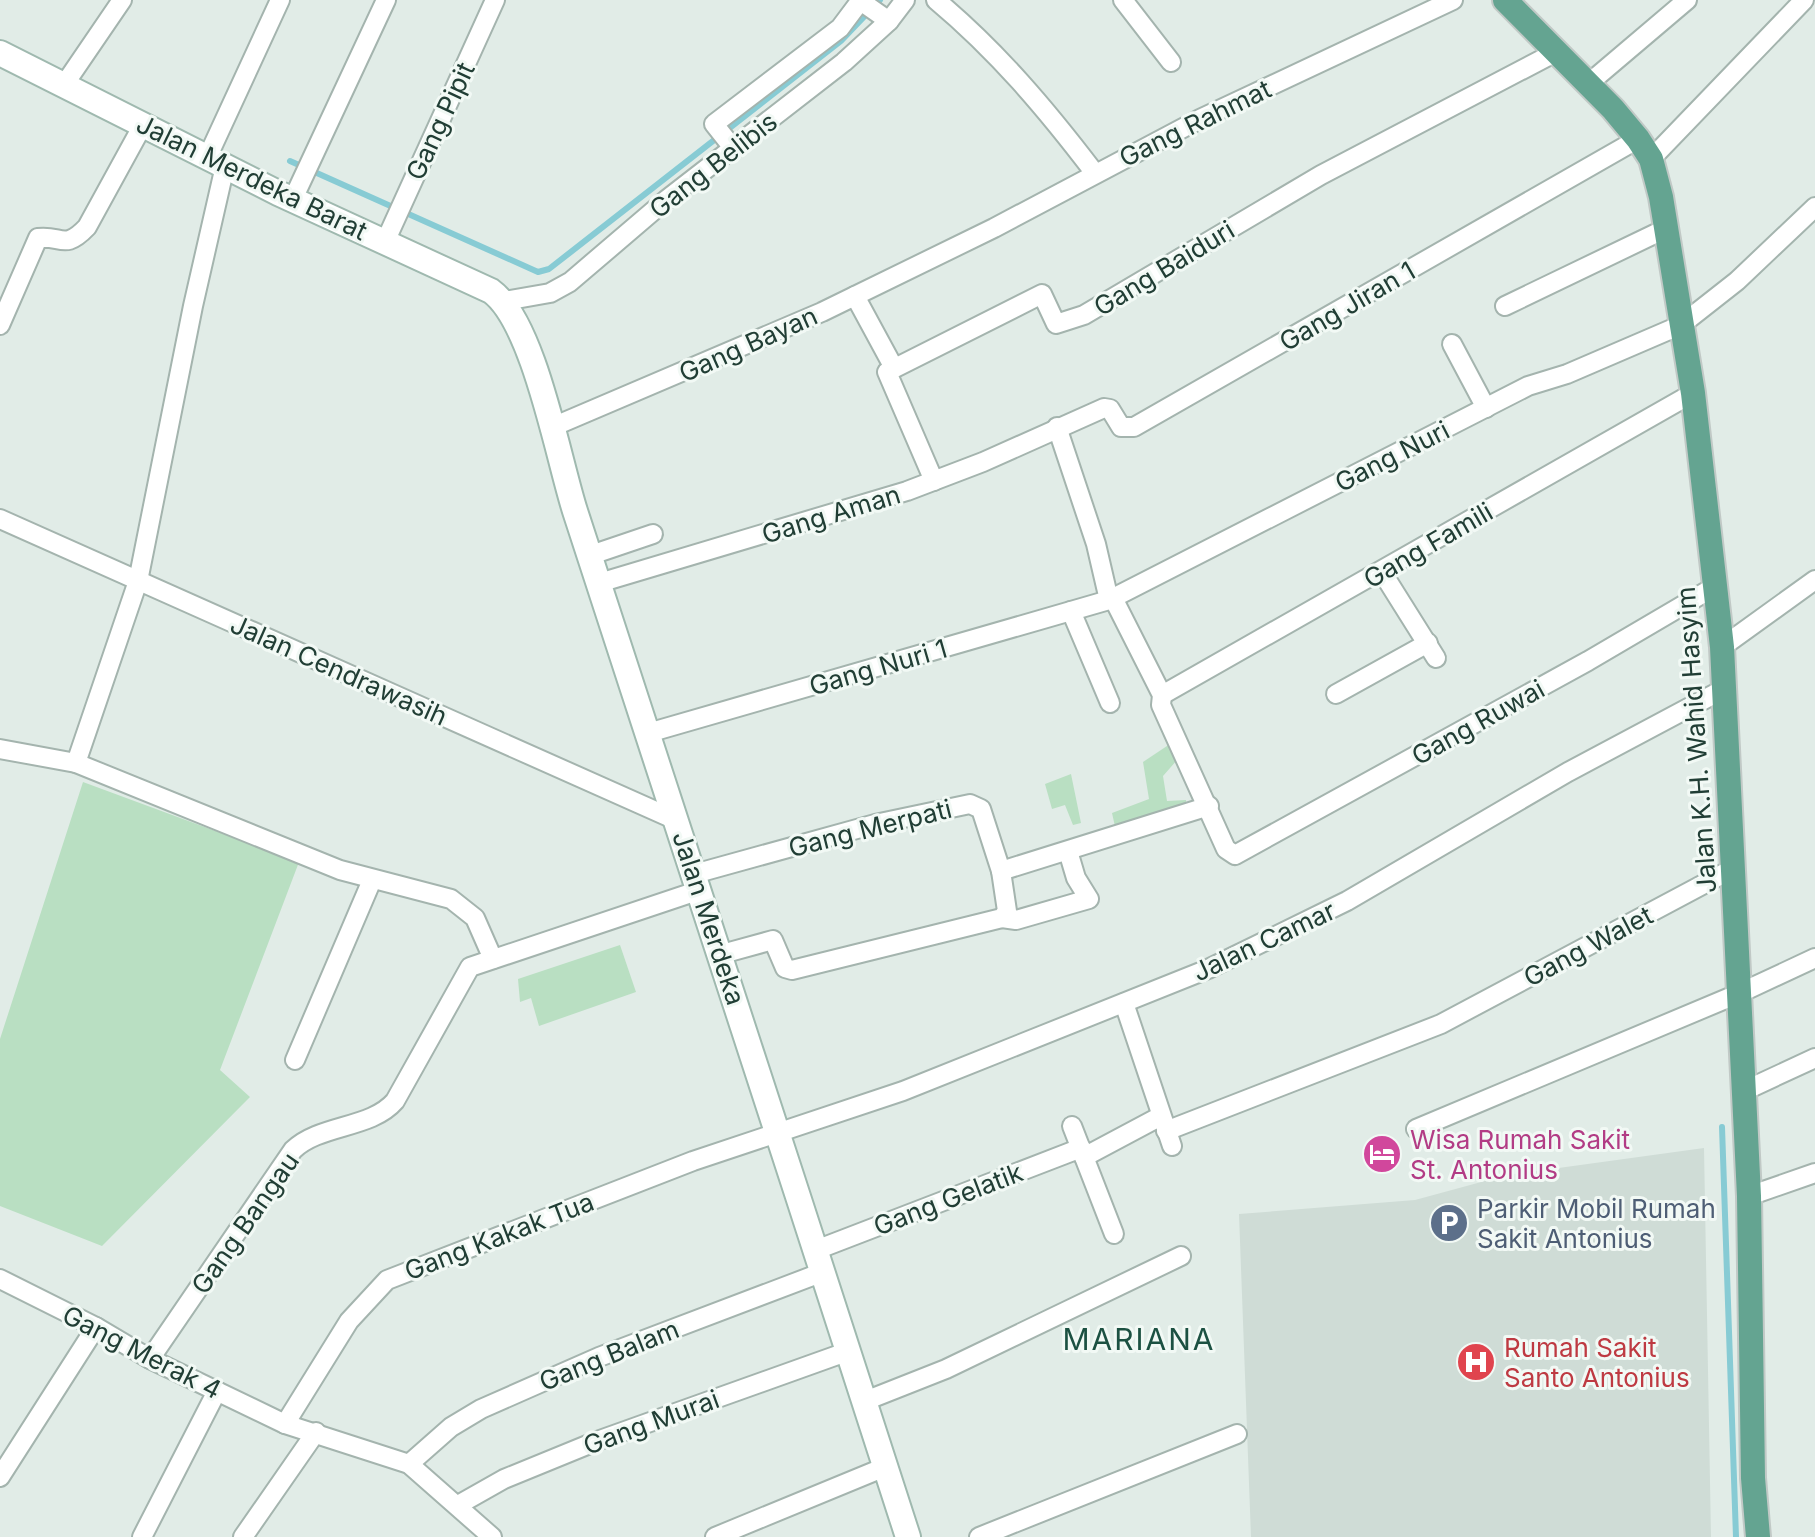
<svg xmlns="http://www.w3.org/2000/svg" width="1815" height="1537" font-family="Inter,sans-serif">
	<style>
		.built { fill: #cfdcd6 }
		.green { fill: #b9dfc2 }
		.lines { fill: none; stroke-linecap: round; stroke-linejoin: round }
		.stream { stroke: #87cbd4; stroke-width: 6 }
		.street-casing { stroke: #a4b4ae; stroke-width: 22 }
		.secondary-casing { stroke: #9fb9af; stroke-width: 28 }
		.primary-casing { stroke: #c1c9c6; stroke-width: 28 }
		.street { stroke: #fff; stroke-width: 18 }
		.secondary { stroke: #fff; stroke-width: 24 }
		.primary { stroke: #64a491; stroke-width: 24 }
		.labels { text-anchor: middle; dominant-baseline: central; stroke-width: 6; stroke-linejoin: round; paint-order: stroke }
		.street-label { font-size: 26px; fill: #213e35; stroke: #f2f9f5 }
		.hotel-label { font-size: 26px; fill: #b23c85; stroke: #f2f9f5; text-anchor: start }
		.service-label { font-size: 26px; fill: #4e5e75; stroke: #f2f9f5; text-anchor: start }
		.health-label { font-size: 26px; fill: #be3a42; stroke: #f2f9f5; text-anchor: start }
		.quarter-label { font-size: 30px; letter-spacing: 2px; fill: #1c5142; stroke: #f2f9f5 }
	</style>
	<rect width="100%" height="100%" fill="#e1ece7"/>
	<path class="built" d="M1704,1148L1711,1537H1251L1239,1214L1415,1200L1507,1175Z"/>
	<g class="green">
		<path d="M1170,744L1177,760L1163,776L1167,801L1186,800V806L1116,831L1112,813L1149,799L1143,762Z"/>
		<path d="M1071,774L1081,823L1073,825L1065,805L1052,809L1045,784Z"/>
		<path d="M83,782L299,862L220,1070L250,1097L102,1246L0,1206V1039Z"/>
		<path d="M620,945L636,992L539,1026L531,998L520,1002L518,979Z"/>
	</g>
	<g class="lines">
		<g class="stream">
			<path d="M290,161L538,272L549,269L841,41L880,0"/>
			<path d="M1722,1127L1736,1537"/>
		</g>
		<g class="street-casing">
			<g id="street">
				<path d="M859,0L889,21"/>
				<path d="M936,0C997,51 1046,109 1094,172"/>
				<path d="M1123,0L1171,62"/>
				<path d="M1588,84L1687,0"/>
				<path d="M64,85L122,0"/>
				<path d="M733,148L714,124L840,28L861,0"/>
				<path d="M208,156L280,0"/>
				<path d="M1651,159L1804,0"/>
				<path d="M225,166L193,306L138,581L76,763L340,870L451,899L475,918L493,959"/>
				<path d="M293,199L386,0"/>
				<path d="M385,242L495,0"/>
				<path d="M855,296L894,368"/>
				<path d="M504,301L550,293L570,282L666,200L844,62L889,21L905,0"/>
				<path d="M1505,306L1665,229"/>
				<path d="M0,325L38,238C62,235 64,251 87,227L144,123"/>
				<path d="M1452,344L1486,408"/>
				<path d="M1057,427L1096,544L1109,600"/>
				<path d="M550,428L822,312L994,228L1200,119L1453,0"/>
				<path d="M934,481L887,372L1042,294L1056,324L1084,315L1321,175L1556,52"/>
				<path d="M0,519L678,821"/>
				<path d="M591,555L653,534"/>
				<path d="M1382,572L1436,658"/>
				<path d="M599,583L907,491L983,462L1104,408L1110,409L1121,427H1134L1638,139"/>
				<path d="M1113,598L1162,695L1161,705L1226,849L1235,855L1588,661L1714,587"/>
				<path d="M1071,611L1110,703"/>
				<path d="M1722,647L1815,580"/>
				<path d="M1336,694L1428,643"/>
				<path d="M1162,695L1693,393"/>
				<path d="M648,733L1109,600L1528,386L1567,374L1681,325L1737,281L1815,207"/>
				<path d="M0,749L76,763"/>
				<path d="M694,874L875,824L970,804L981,809L1001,871"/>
				<path d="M1002,918L1016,920L1089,899L1076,878L1068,851"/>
				<path d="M722,954L773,940L785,968L792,970L1002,918L1007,911L1001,871L1209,806"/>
				<path d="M1124,1003L1172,1146"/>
				<path d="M295,1060L372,880"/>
				<path d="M1744,1091L1815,1058"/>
				<path d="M1072,1126L1114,1234"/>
				<path d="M1416,1129L1740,993L1815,958"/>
				<path d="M1166,1131L1441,1024L1734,868"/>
				<path d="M1084,1157L1161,1116"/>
				<path d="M1749,1196L1815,1173"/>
				<path d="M816,1250L1081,1148"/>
				<path d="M0,1279L96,1327L150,1359L285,1424L409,1464L492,1537"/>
				<path d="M150,1359L293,1150C320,1124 371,1129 395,1101L470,967L700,890"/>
				<path d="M865,1401L946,1369L1181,1256"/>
				<path d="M285,1424L349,1321L387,1280L693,1161L903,1091L1208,969L1347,901L1568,772L1722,690"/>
				<path d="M409,1464L451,1427L481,1409L599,1357L823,1272"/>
				<path d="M0,1477L96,1327"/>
				<path d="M458,1505L504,1479L597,1441L849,1351"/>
				<path d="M142,1537L217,1391"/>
				<path d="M243,1537L316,1432"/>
				<path d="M715,1537L885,1467"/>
				<path d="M979,1537L1237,1434"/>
			</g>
		</g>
		<g class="secondary-casing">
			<path id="secondary" d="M0,53L278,193L491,291C534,322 558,458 575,511C688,852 797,1195 908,1537"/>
		</g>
		<g class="primary-casing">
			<path id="primary" d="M1505,0L1613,109L1638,139L1651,159L1661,197L1693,393L1722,647L1749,1196L1753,1478L1758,1537"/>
		</g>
		<use href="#street" class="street"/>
		<use href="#secondary" class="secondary"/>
		<use href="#primary" class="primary"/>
	</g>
	<defs>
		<g id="hotel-disc" transform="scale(2)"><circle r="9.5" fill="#d1479c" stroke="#f2f9f5"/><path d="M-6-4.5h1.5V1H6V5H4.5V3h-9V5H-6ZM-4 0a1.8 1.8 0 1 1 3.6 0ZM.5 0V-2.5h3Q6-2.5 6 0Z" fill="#fff"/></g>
		<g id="parking-disc" transform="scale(2)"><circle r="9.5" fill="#5c6f8a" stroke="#f2f9f5"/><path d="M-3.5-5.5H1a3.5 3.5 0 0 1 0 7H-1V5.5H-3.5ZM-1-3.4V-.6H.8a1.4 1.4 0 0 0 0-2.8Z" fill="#fff"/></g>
		<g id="hospital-disc" transform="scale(2)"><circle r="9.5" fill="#e0444e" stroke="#f2f9f5"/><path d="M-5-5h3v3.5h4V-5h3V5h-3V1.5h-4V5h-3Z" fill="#fff"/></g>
	</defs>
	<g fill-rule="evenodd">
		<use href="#hotel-disc" x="1382" y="1154"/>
		<use href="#parking-disc" x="1449" y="1223"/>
		<use href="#hospital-disc" x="1476" y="1362"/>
	</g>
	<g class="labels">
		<g class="street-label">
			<text transform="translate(440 121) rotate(-65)">Gang Pipit</text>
			<text transform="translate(1195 123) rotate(-26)">Gang Rahmat</text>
			<text transform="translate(713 165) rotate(-38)">Gang Belibis</text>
			<text transform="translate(252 177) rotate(26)">Jalan Merdeka Barat</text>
			<text transform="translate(1164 268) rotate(-31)">Gang Baiduri</text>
			<text transform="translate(1347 306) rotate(-30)">Gang Jiran 1</text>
			<text transform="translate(748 344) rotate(-24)">Gang Bayan</text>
			<text transform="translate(1392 456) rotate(-27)">Gang Nuri</text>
			<text transform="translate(831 514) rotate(-17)">Gang Aman</text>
			<text transform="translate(1428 545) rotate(-30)">Gang Famili</text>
			<text transform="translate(878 667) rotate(-16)">Gang Nuri 1</text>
			<text transform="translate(339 670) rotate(24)">Jalan Cendrawasih</text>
			<text transform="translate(1478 722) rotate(-29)">Gang Ruwai</text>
			<text transform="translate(1696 740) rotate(-94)">Jalan K.H. Wahid Hasyim</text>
			<text transform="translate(870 828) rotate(-14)">Gang Merpati</text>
			<text transform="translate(709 918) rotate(72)">Jalan Merdeka</text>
			<text transform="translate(1264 941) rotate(-25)">Jalan Camar</text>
			<text transform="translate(1588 946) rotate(-28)">Gang Walet</text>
			<text transform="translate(948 1199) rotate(-21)">Gang Gelatik</text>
			<text transform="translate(245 1223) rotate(-55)">Gang Bangau</text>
			<text transform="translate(499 1236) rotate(-21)">Gang Kakak Tua</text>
			<text transform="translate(142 1352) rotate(27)">Gang Merak 4</text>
			<text transform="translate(609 1355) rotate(-22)">Gang Balam</text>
			<text transform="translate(651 1422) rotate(-20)">Gang Murai</text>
		</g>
		<g class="hotel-label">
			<text x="1410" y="1139">Wisa Rumah Sakit<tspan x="1410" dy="30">St. Antonius</tspan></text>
		</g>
		<g class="service-label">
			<text x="1477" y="1208">Parkir Mobil Rumah<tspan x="1477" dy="30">Sakit Antonius</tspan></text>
		</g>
		<g class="health-label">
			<text x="1504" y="1347">Rumah Sakit<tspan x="1504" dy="30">Santo Antonius</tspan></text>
		</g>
		<g class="quarter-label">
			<text x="1139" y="1339">MARIANA</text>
		</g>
	</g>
</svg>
